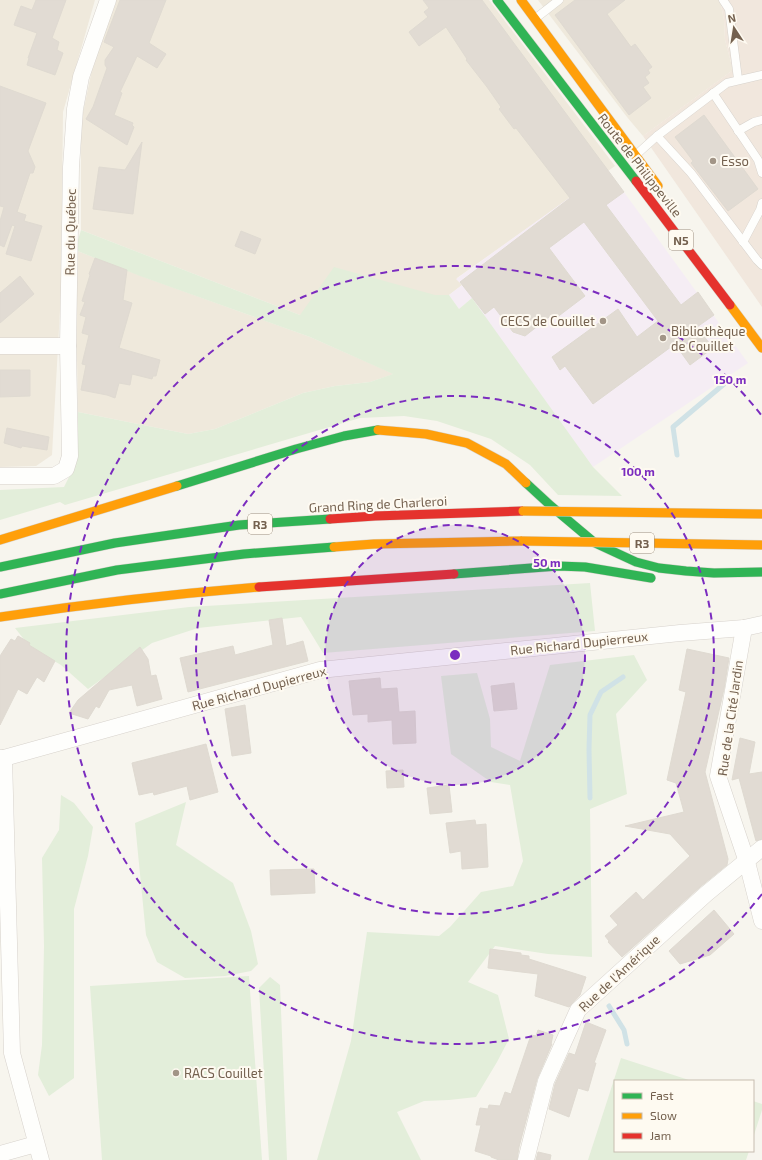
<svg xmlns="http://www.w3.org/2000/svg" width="762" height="1160" font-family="'Exo 2',sans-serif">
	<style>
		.residential { fill: #efe9dc }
		.commercial { fill: #f1e7dd }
		.education { fill: #f5edf4 }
		.green { fill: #e3eeda }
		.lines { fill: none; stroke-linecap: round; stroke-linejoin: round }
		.stream { stroke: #d0e2e6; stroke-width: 5 }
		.building { fill: #e1dbd3; stroke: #dfdad1 }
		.lane-casing { stroke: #d7d2cc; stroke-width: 9 }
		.street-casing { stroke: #d7d2cc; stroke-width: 17 }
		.fast-casing { stroke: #d8d2cb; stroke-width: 10 }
		.slow-casing { stroke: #d8d2cb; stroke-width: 10 }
		.jam-casing { stroke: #d8d2cb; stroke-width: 10 }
		.lane { stroke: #fefefc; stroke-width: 8 }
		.street { stroke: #fefefc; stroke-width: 16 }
		.fast { stroke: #30b455; stroke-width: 9 }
		.slow { stroke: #ff9f0a; stroke-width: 9 }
		.jam { stroke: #e5322d; stroke-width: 9 }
		.slow-bridge-casing { stroke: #d8d2cb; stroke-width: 10; stroke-linecap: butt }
		.slow-bridge { stroke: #ff9f0a; stroke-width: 9 }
		.ring { fill: none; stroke: #7b2cbf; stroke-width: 2; stroke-dasharray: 7 5 }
		.poi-dot { fill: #a29587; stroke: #fefaf1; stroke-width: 1.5 }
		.labels { text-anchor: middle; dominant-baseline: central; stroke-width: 4; stroke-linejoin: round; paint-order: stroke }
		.shield { fill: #fefaf1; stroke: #9d8f80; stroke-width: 1 }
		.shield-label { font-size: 12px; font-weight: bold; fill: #74614f }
		.poi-label { font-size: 13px; fill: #74614f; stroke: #fefaf1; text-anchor: start }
		.street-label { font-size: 13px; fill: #74614f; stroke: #fefaf1 }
		.centre { fill: #7b2cbf; stroke: #fefaf1; stroke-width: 2 }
		.ring-label { font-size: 12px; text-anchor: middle; font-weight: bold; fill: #7b2cbf; stroke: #fefaf1; stroke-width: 4; stroke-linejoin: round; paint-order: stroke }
	</style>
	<rect width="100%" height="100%" fill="#f7f5ee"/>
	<g class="residential">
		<path d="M0,0H95L63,112L61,292L52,455L36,466L0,467Z"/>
		<path d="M109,0H489L615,166L457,278L462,285L449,295H435L300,315L81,230V122L103,17Z"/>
		<path d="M538,0H720L724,20L725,40L733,70L643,136L627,117Z"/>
		<path d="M75,250L144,277L310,337L394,374L370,382L335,386L303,393L215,429L188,434L78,412Z"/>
	</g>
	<path class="commercial" d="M720,0H762V307L643,136L733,70L725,40L724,20Z"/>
	<path class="education" d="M608,170L748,363L593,467L492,328L472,298L459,309L449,295L462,285L456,279Z"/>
	<g class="green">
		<path d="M81,230L300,315L334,267L435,295H449L459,309L472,298L593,467L622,496L558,495L530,465L491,439L437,421L404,416L360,418L65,505L60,502L0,520V490L64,487L72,471L78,412L188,434L215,429L303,393L335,386L370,382L393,374L310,337L140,276L75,250Z"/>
		<path d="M590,583L595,631L323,653L301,617L198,628L152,643L88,689L61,665L30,647L15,628L189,607Z"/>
		<path d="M634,655L647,680L616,714L627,794L590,809L592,957L548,954L495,946L468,982L498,995L509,1039L497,1062L476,1097L449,1100L424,1101L397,1112L421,1160H317L351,1041L367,932L439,936L450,927L481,892L513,886L523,861L510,785L491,782L451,754L441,676L477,673L490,719L491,747L520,761L550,665Z"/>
		<path d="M61,795L74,803L93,827L88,856L74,909V1078L49,1096L38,1075L42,1045L44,946L42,858L59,830Z"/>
		<path d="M186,802L176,845L233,883L251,931L258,964L251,971L225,976L185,978L157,962L146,935L135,823Z"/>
		<path d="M249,976L262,1160H102L90,986Z"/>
		<path d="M270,977L280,985L287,1160H269L259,988Z"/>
		<path d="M621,1058L692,1081H615V1151H749L746,1160H588Z"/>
		<path d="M753,1101L762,1104V1110L753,1138Z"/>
	</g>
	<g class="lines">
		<g class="stream">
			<path d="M677,455L673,427L724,384"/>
			<path d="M590,798L589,749L590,715L601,692L623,677"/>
			<path d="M609,1006L624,1030L627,1044"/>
		</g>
	</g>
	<g class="building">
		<path d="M36,0H66L52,38L59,42L57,50L63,53L55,75L27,65L29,58H28L37,33L14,25L21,6L32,10Z"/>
		<path d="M120,0H166L149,43L166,54L157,68L137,56L120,92L122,93L114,115L133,123L132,125L134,127L127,145L86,119L93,107L107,68L105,65V60L114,47L104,42Z"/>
		<path d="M423,0H482L624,192L606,205L681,305L698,292L714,315L697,327L713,348L690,365L675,344L593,404L565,366L560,370L552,357L618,309L637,337L658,321L584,222L549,248L585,296L556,318L553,314L525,336L513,332L494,307L485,314L460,282L570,198L516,128L514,129L499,109L501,107L487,87L466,60L467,59L446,27L419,46L409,32L428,17L424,12L429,8Z"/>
		<path d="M575,0H625L607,14L631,47L635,44L652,67L648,70L650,73L645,77L649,83L643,87L651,98L629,115L555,15Z"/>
		<path d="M0,86L46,103L28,151L35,167L33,173H30L17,212L26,215L24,221L42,226L31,261L6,254L15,226L12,225L4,247L0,245V221L4,207L0,206Z"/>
		<path d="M704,115L758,189L728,211L691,163L693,161L675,137Z"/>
		<path d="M142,142L133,214L93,209L99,167L125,170Z"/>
		<path d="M241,231L261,239L255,254L235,246Z"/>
		<path d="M95,258L127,270L123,300L132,303L119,348L160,360L156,376H153L152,379L132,374L130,385L119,383L115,398L107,395L81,390L86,365L82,364L89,335L82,333L86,317L80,315L85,302L82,301L90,275L89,274Z"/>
		<path d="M20,276L34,294L0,323V293Z"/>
		<path d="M0,370H30V396L0,397Z"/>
		<path d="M7,428L49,437L47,450L22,446L21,448L4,443Z"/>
		<path d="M282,618L286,646L303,641L308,661L188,692L180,658L233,646L235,655L273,645L269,620Z"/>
		<path d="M18,636L30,643L29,645L55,661L44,682L37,677L27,694L18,689L0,725V656L11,639L15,641Z"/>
		<path d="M140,647L148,659L151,676L156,675L162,699L137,706L132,685L109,690L99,708L96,706L88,719L69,713L78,700Z"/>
		<path d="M687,649L729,658L724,689L705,772L728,859L727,865L700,887L622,957L608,942L609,941L605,936L618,925L610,916L636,892L643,900L690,856L670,834L625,826L684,812L676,783L667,780L686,692L679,690Z"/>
		<path d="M380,678L381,689L397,688L399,712L415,711L416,743L393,744L392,720L368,722V714L353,715L349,681Z"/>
		<path d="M514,683L517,709L494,711L491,686Z"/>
		<path d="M245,705L251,753L232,756L225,709Z"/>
		<path d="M740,738L755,742L749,774L762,772V839L756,841L739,778L732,780Z"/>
		<path d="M206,744L218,792L190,800L187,786L154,795L153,792L139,795L132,763Z"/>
		<path d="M403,770L404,787L387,788L386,771Z"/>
		<path d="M449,785L452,812L430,814L427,788Z"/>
		<path d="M475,820L476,825L486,824L488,867L462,869L461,851L450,853L446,823Z"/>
		<path d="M314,869L315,893L271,895L270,870Z"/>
		<path d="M714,910L734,934L710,955L680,964L669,951Z"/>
		<path d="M490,949L521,953V955L529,956V959L586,977L580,995L569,1007L535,996L538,974L488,968Z"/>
		<path d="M586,1022L606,1030L594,1063H596L588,1091L578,1088L569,1117L549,1109L555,1084L569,1053L575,1055Z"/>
		<path d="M538,1030L553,1035L551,1044H552L537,1079L519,1147L517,1160H499L491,1157V1156L475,1151L481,1125H476L480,1108L488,1109L489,1105L500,1106L505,1092L511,1094L531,1035L536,1036Z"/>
		<path d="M538,1152L551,1155L550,1160H536Z"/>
	</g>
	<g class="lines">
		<g class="lane-casing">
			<g id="lane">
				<path d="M723,0L729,9L738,79"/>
				<path d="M536,18L559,0"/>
				<path d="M713,93L758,160L762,173"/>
				<path d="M738,131L754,122L762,120"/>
				<path d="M657,136L691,173L757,260L762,265"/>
				<path d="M637,154L657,136L727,83L762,75"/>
				<path d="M743,242L760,210L762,203"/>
			</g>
		</g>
		<g class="street-casing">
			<g id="street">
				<path d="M0,346H68"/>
				<path d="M0,476H54L66,469L70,456L68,346L71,167L75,109L81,77L108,0"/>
				<path d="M744,628L718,776L747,862L762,921"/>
				<path d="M0,758H4L320,670L680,633L744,628L762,624"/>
				<path d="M4,758L12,1053L41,1160"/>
				<path d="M0,1154L36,1144"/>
				<path d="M526,1160L546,1081L578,1010L706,894L762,848"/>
			</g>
		</g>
		<g class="fast-casing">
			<g id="fast">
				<path d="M497,0L636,181"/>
				<path d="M526,483L551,506L595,543L636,562L659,568L686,571L714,573L762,572"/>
				<path d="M177,486L296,449L344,436L378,430"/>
				<path d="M0,567L115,543L239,525L330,519"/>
				<path d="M454,574L558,566L585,567L651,578"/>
				<path d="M0,594L117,570L244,554L334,547"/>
			</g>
		</g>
		<g class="slow-casing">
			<g id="slow">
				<path d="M521,0L658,186"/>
				<path d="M730,305L762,348"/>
				<path d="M378,430L426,434L467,443L506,464L526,483"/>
				<path d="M0,540L177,486"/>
				<path d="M334,547L374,544L522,541"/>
				<path d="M0,617C86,604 172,594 259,587"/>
			</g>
		</g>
		<g class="jam-casing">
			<g id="jam">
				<path d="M636,181L730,305"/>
				<path d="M330,519L375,516L523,511"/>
				<path d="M259,587L454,574"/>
			</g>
		</g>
		<use href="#lane" class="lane"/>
		<use href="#street" class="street"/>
		<use href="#fast" class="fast"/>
		<use href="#slow" class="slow"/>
		<use href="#jam" class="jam"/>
		<g class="slow-bridge-casing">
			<g id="slow-bridge">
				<path d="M523,511L762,514"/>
				<path d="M522,541L762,545"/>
			</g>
		</g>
		<use href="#slow-bridge" class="slow-bridge"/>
	</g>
	<circle cx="455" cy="655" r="130" fill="#7b2cbf" fill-opacity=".12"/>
	<g class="ring">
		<circle cx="455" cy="655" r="130"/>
		<circle cx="455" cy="655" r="259"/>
		<path d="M762 894A389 389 0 1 1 762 416"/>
	</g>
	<g class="poi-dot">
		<circle cx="713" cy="161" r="4"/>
		<circle cx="603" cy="321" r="4"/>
		<circle cx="663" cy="338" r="4"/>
		<circle cx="176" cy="1073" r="4"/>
	</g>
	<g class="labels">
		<g class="shield">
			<rect x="669" y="230" width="24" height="20" rx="3"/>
			<rect x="248" y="514" width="24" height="20" rx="3"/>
			<rect x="630" y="533" width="24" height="20" rx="3"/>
		</g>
		<g class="shield-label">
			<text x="681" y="240">N5</text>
			<text x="260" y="524">R3</text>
			<text x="642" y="543">R3</text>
		</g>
		<g class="poi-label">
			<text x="721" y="161">Esso</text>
			<text x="595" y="321" text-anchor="end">CECS de Couillet</text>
			<text x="671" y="331">Bibliothèque<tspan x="671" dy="15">de Couillet</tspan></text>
			<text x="184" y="1073">RACS Couillet</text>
		</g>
		<g class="street-label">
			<text transform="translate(640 165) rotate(52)">Route de Philippeville</text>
			<text transform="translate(70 232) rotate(-89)">Rue du Québec</text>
			<text transform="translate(378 504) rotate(-3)">Grand Ring de Charleroi</text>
			<text transform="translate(579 643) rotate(-6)">Rue Richard Dupierreux</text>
			<text transform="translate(259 688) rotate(-15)">Rue Richard Dupierreux</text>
			<text transform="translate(730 718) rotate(-82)">Rue de la Cité Jardin</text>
			<text transform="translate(619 973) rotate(-43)">Rue de l'Amérique</text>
		</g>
	</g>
	<circle cx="455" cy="655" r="6" class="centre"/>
	<g class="ring-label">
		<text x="730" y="384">150 m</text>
		<text x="638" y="476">100 m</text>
		<text x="547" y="567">50 m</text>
	</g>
	<rect x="614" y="1080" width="140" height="72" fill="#fefaf1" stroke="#c7bdb0"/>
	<rect x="622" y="1093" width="20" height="6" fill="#30b455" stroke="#c7bdb0"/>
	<text x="650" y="1100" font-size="12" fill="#74614f">Fast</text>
	<rect x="622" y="1113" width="20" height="6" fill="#ff9f0a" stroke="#c7bdb0"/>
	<text x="650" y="1120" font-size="12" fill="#74614f">Slow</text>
	<rect x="622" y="1133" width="20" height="6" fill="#e5322d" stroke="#c7bdb0"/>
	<text x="650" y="1140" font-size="12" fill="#74614f">Jam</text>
	<g transform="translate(734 28) rotate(348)" stroke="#fefaf1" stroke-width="3" paint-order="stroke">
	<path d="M0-3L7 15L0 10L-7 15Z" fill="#74614f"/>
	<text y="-6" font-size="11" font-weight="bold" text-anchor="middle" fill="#74614f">N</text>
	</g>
</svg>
